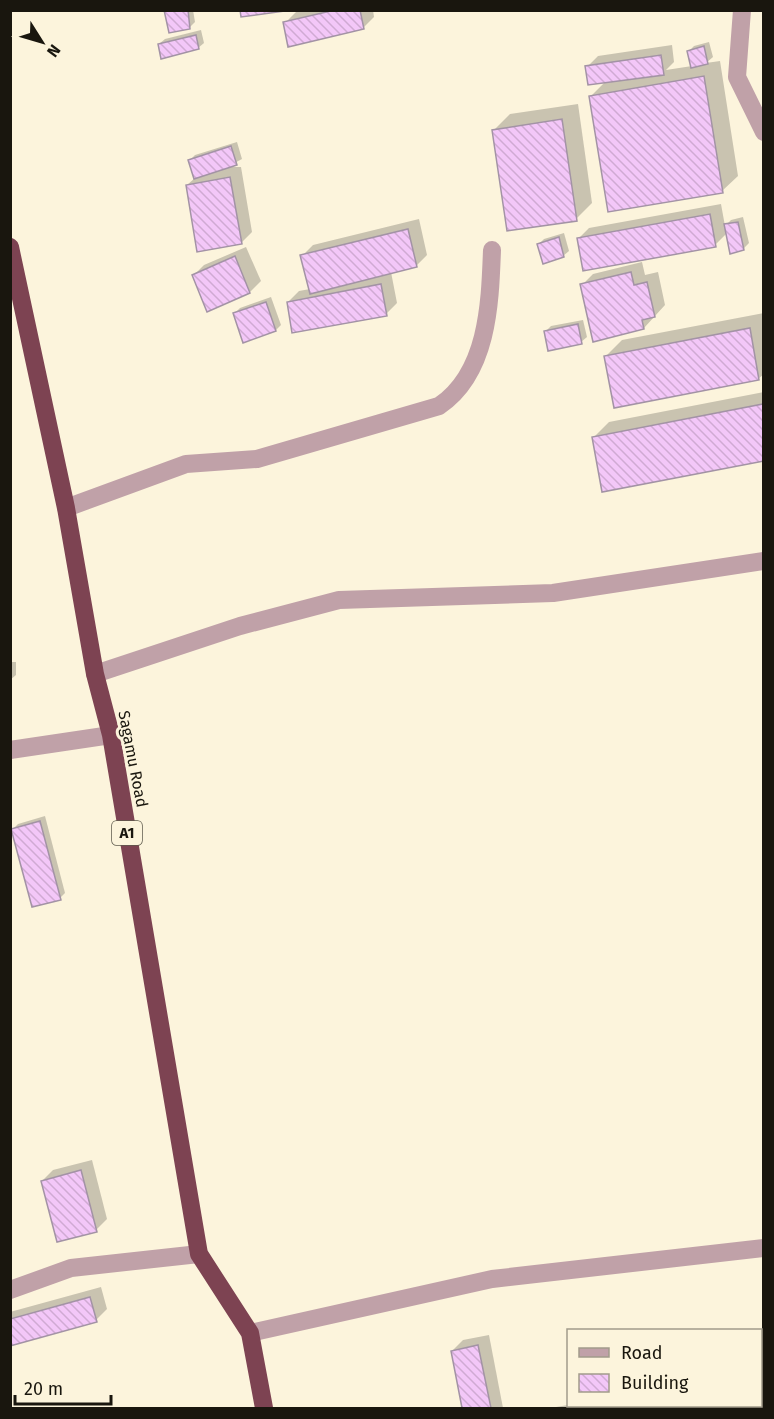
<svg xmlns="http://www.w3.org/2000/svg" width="774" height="1419" font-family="'Fira Sans',sans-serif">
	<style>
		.shadow { fill: #0003 }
		.building { fill: url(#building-back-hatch); stroke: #a393a5; stroke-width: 1.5 }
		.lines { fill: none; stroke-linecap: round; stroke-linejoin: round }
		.street { stroke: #c0a1a8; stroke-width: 18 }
		.highway { stroke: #7d4352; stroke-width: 18 }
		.labels { text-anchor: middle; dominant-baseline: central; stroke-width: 6; stroke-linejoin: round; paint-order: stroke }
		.shield { fill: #fcf4dc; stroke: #5d594c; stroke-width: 1.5 }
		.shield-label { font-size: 15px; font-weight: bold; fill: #19160e }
		.street-label { font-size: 16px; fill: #19160e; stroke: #fcf4dc }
	</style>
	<defs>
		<pattern id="building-back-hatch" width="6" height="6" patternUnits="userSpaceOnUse" patternTransform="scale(1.5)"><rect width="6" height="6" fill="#f3c7f8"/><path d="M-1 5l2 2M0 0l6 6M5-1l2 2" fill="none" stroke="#d0aad3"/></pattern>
	</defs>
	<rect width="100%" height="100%" fill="#fcf4dc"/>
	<g class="shadow">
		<path d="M166,10H193L195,22L190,27Z"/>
		<path d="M301,10H373L374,17L363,28L285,23L296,12Z"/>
		<path d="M201,30L204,43L198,48L159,44L165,39Z"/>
		<path d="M709,42L713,57L706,63L720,61L738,176L722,191L591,96L606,81L587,67L598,56L672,45L674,62L666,70L692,66L689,51L694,46Z"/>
		<path d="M578,104L592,203L576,219L494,130L510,114Z"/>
		<path d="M237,142L242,159L227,167H241L252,232L241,243L187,185L195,178L190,160L195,155Z"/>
		<path d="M721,204L725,226L731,220L743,217L749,243L743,249L727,233L715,245L578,239L589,228Z"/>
		<path d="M419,219L427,255L416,266L391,272L397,303L386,314L288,302L299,291L310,289L302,256L313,245Z"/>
		<path d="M564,233L569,251L563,256L539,244L544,239Z"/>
		<path d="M246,247L261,281L250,292L208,310L193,276L204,265Z"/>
		<path d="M642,262L645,275L658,272L665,305L644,328L582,285L593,274Z"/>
		<path d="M271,297L281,325L276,330L235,313L240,308Z"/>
		<path d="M764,313V374L758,379L606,356L622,340Z"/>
		<path d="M583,320L587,337L581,342L546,331L551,326Z"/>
		<path d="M764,392V459L593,438L609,422Z"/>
		<path d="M10,662H16V675L10,680Z"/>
		<path d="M45,816L65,893L60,898L13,829L18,824Z"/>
		<path d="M92,1160L107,1219L96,1230L42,1181L53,1170Z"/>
		<path d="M101,1287L107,1309L96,1320L10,1345V1312Z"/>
		<path d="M489,1335L503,1408H463L452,1351L463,1340Z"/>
		<path d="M568,1405L650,1406V1408H550Z"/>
	</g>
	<g class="building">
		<path d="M164,10H188L190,29L169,33Z"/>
		<path d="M240,10H284V11L241,17Z"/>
		<path d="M335,10H360L364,29L288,47L283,22Z"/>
		<path d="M196,35L199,49L161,59L158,44Z"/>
		<path d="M704,46L708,64L691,68L687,51Z"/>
		<path d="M661,55L664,75L588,85L585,66Z"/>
		<path d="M704,76L723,193L608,212L589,96Z"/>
		<path d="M562,119L577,221L507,231L492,130Z"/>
		<path d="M231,146L237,165L194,179L188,160Z"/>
		<path d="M230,177L242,244L197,252L186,185Z"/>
		<path d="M710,214L716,247L583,271L577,238Z"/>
		<path d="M738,222L744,250L730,254L724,224Z"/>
		<path d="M408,229L417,267L310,294L300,255Z"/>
		<path d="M559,237L564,257L543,264L537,244Z"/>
		<path d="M235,256L250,293L207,312L192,275Z"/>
		<path d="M631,272L634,285L647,282L655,317L642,320L644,329L593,342L580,284Z"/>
		<path d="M381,284L387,316L292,333L287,302Z"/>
		<path d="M266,302L276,331L243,343L233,313Z"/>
		<path d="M578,324L582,344L548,351L544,331Z"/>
		<path d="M750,328L759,380L614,408L604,356Z"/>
		<path d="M763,404L764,461L602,492L592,437Z"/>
		<path d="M40,821L61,900L32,907L11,829Z"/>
		<path d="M81,1170L97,1232L57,1242L41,1181Z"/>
		<path d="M90,1297L97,1322L10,1346V1319Z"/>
		<path d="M478,1345L491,1408H462L451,1351Z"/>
	</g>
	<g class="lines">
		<g class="street">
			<path d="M742,10L737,77L764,132"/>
			<path d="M66,508L186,464L257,459L439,406C488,373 490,304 492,250"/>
			<path d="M95,674L240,626L339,600L553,593L764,561"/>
			<path d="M10,750L111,735"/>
			<path d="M10,1290L71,1268L199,1254"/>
			<path d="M250,1333L492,1279L764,1248"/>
		</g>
		<path class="highway" d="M10,247L66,508L95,674L111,735L199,1254L250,1333L264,1408"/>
	</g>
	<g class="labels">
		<rect class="shield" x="112" y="821" width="30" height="24" rx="4.5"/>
		<g class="shield-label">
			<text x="127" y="833">A1</text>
		</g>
		<g class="street-label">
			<text transform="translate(133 759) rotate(79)">Sagamu Road</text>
		</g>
	</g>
	<rect width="774" height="1419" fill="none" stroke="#19160e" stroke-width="24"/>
	<rect x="567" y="1329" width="195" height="78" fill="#fcf4dc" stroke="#a19b8a" stroke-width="1.5"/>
	<rect x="579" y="1348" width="30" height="9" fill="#c0a1a8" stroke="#a19b8a" stroke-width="1.5"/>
	<text x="621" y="1359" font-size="18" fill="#19160e">Road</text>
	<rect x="579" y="1374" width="30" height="18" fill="url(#building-back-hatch)" stroke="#a19b8a" stroke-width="1.5"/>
	<text x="621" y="1389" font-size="18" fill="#19160e">Building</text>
	<g transform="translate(42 42) rotate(127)" stroke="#fcf4dc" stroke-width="4.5" paint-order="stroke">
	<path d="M0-4.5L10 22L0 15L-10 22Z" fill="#19160e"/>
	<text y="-9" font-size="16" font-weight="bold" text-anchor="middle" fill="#19160e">N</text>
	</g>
	<path d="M15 1395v9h96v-9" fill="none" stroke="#19160e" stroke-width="3"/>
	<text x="24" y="1395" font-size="18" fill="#19160e" stroke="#fcf4dc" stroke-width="4.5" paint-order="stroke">20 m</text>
</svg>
